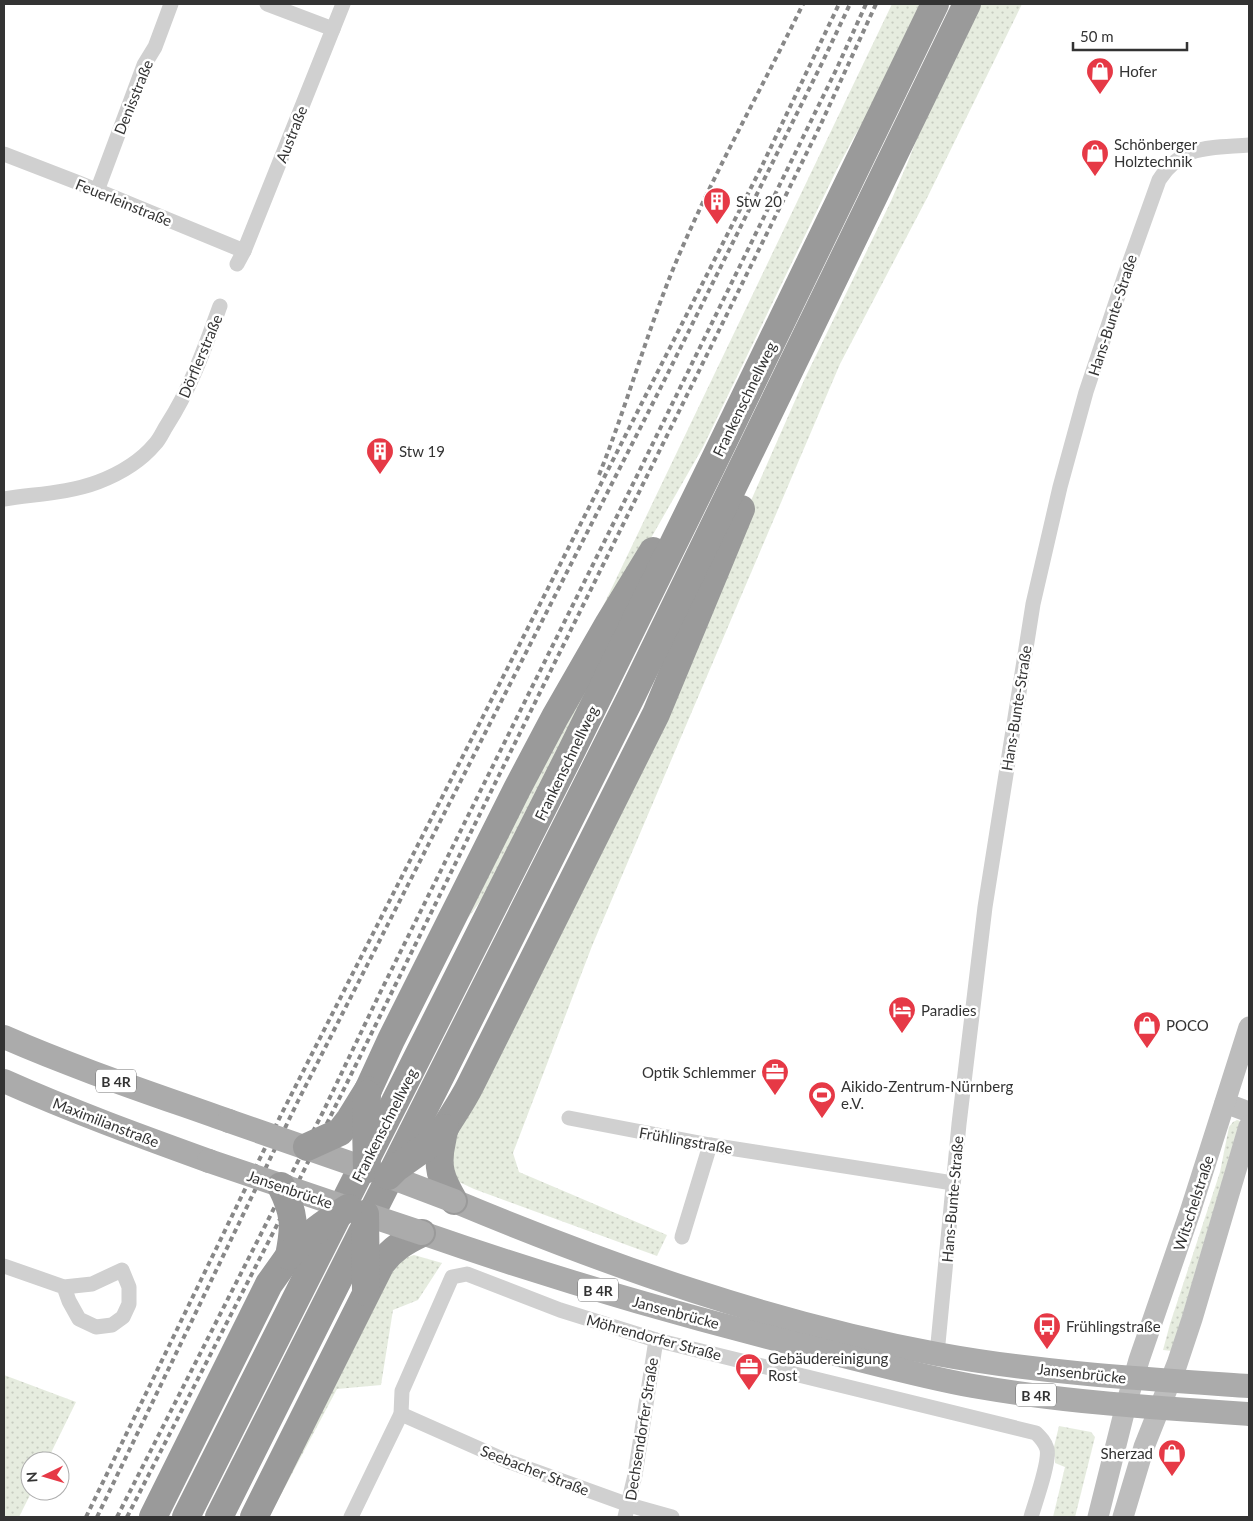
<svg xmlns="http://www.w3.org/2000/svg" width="1253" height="1521" font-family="Lato,sans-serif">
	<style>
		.grass { fill: url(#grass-dots) }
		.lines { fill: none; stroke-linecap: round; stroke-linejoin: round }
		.street { stroke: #d0d0d0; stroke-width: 15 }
		.secondary { stroke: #bdbdbd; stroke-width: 21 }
		.primary { stroke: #ababab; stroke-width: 24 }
		.highway { stroke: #9a9a9a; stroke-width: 28 }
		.rail { stroke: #888; stroke-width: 4; stroke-dasharray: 5 4; stroke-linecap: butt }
		.primary-bridge { stroke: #ababab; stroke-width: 24 }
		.highway-bridge { stroke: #9a9a9a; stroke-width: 28 }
		.labels { text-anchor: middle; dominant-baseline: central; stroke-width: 5; stroke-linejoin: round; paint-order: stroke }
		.shield { fill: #fff; stroke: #707070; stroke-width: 1 }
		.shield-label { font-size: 14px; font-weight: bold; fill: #333 }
		.poi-label { font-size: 15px; fill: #333; stroke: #fff; text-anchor: start }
		.street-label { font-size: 15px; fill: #333; stroke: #fff }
	</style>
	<defs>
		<pattern id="grass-dots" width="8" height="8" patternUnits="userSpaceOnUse" patternTransform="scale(1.25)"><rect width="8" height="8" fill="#e6ecdf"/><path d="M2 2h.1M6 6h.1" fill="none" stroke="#c6cbc0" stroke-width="1.8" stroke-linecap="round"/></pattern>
	</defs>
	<rect width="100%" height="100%" fill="#fff"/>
	<g class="grass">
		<path d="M892,4H926L872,108L854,137L837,169L703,447L647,545L594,625Z"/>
		<path d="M977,4H1022L927,198L840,364L592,946L513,1153L519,1172L667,1235L657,1256L474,1189L455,1180L450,1148L742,521L805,378L891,201L907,164L937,87Z"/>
		<path d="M619,623L505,867L468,918L511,829Z"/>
		<path d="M1237,1120L1240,1121L1172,1351L1163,1350L1170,1324L1220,1172L1229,1127L1233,1122Z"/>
		<path d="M414,1255L442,1263L418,1300L393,1310L381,1385L337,1389L269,1517H262L385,1281C395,1268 398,1259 414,1255Z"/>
		<path d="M4,1375L76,1402L47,1461H30V1491H32L19,1517H4Z"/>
		<path d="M1059,1426L1091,1432L1095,1437L1075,1517H1053L1065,1467L1055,1463V1457L1052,1455Z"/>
	</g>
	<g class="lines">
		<g class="street">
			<path d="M267,4L333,29"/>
			<path d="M4,154L79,183L244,251"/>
			<path d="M97,191L144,65L155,47L171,4"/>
			<path d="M237,264L244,251L343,4"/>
			<path d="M4,499C35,494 69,493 98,482C119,474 140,462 155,444C160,439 163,431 167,425C191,388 205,347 220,306"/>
			<path d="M569,1118L710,1145L953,1183"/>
			<path d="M682,1237L710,1145"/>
			<path d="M4,1266L64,1287L92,1284L122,1270L129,1287V1304L123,1317L112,1325L96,1327L79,1319L69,1301L64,1287"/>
			<path d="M937,1354L959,1124L985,907L1033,604L1060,487L1086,392L1125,275L1159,180C1182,144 1211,148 1249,145"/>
			<path d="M401,1414L507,1461L629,1505L672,1517"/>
			<path d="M351,1517L401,1414L402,1391L452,1277L467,1274L560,1310L656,1340L1036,1433C1041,1438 1045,1442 1047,1449C1050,1462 1035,1503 1031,1517"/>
			<path d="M625,1517L635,1475L656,1340"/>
		</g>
		<g class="secondary">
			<path d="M1225,1103L1249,1112"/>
			<path d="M1098,1517L1126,1405L1139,1360L1190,1212L1249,1027"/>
			<path d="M1123,1517L1144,1447L1177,1364L1192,1319L1249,1126"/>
		</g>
		<g class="primary">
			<path d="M4,1037C77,1069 153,1094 229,1121"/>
			<path d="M4,1081C71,1111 140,1136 209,1161"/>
			<path d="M454,1201C610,1266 771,1323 937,1354C1040,1373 1145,1379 1249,1386"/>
			<path d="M422,1233C554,1279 688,1318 824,1351C873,1363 923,1377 973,1386C1064,1402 1157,1408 1249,1414"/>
		</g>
		<g class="highway">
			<path d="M368,1090L391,1040L517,789L555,717L609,623L653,551"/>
			<path d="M454,1201C441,1179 436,1167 442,1141C443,1137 443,1131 446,1126C454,1113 463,1100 470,1086L656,714L741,509"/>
			<path d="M153,1517L269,1284L289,1256"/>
			<path d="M186,1517L570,754L712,465L935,4"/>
			<path d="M219,1517L633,693L967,4"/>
			<path d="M254,1517L381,1264C392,1249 405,1241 422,1233"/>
		</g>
		<g class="rail">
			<path d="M599,475C628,403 648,327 679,255C716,169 762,88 803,4"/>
			<path d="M86,1517L281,1115L761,168L839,4"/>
			<path d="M97,1517L298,1101L659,391L823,61L850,4"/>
			<path d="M117,1517L323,1112L378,997L630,490L837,68L866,4"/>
			<path d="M127,1517L278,1223L338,1101L820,126L876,4"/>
		</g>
		<g class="primary-bridge">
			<path d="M229,1121L367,1169"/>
			<path d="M209,1161L348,1208"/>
			<path d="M388,1176L454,1201"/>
			<path d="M365,1214L422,1233"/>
		</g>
		<g class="highway-bridge">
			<path d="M307,1147L340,1132L350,1119L368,1090"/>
			<path d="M367,1169L366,1125L367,1094"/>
			<path d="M388,1176L396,1168L427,1146L445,1128"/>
			<path d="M281,1186C295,1214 295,1226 289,1256"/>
			<path d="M365,1214L366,1292"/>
			<path d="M289,1256C305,1236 326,1222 348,1208"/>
		</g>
	</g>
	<defs>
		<g id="shop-pin" transform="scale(1.4375)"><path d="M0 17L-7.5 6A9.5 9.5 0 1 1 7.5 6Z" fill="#e63946" stroke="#fff"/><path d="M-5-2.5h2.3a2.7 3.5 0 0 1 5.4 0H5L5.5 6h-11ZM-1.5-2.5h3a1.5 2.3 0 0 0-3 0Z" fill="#fff"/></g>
		<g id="building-pin" transform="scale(1.4375)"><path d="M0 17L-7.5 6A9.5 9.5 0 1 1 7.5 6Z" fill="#e63946" stroke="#fff"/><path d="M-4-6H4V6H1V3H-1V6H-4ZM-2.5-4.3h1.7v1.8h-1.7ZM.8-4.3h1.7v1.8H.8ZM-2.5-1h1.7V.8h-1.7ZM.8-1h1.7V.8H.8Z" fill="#fff"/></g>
		<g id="hotel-pin" transform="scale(1.4375)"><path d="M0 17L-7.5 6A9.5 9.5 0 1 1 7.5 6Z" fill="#e63946" stroke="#fff"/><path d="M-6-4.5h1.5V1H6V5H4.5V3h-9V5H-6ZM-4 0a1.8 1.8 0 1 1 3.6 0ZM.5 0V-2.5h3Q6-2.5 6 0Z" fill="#fff"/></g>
		<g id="office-pin" transform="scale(1.4375)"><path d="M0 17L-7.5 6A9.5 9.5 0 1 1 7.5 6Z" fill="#e63946" stroke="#fff"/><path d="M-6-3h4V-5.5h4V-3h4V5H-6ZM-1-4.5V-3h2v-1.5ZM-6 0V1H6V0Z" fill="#fff"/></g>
		<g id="stadium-pin" transform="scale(1.4375)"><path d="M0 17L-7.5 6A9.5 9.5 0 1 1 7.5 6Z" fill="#e63946" stroke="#fff"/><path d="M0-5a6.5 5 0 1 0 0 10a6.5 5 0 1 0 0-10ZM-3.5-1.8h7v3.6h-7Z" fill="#fff"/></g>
		<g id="bus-pin" transform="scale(1.4375)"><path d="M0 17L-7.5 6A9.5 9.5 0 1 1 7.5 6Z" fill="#e63946" stroke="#fff"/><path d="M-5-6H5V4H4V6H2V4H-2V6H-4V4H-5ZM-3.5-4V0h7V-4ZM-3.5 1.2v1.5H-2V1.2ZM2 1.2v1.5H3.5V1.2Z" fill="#fff"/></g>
	</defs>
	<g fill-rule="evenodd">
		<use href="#shop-pin" x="1100" y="71"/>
		<use href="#shop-pin" x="1095" y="153"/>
		<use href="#building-pin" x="717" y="201"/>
		<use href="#building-pin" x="380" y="451"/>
		<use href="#hotel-pin" x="902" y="1010"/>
		<use href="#shop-pin" x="1147" y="1025"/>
		<use href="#office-pin" x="775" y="1072"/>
		<use href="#stadium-pin" x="822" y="1095"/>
		<use href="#bus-pin" x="1047" y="1326"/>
		<use href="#office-pin" x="749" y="1367"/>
		<use href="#shop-pin" x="1172" y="1453"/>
	</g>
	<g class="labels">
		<g class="shield">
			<rect x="96" y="1069.5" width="40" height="23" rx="4"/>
			<rect x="578" y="1278.5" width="40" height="23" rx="4"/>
			<rect x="1016" y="1383.5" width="40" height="23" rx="4"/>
		</g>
		<g class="shield-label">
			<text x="116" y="1081">B 4R</text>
			<text x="598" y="1290">B 4R</text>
			<text x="1036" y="1395">B 4R</text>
		</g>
		<g class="poi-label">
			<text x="1119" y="71">Hofer</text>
			<text x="1114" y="144">Schönberger<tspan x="1114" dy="17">Holztechnik</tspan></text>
			<text x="736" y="201">Stw 20</text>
			<text x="399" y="451">Stw 19</text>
			<text x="921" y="1010">Paradies</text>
			<text x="1166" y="1025">POCO</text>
			<text x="756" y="1072" text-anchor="end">Optik Schlemmer</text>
			<text x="841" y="1086">Aikido-Zentrum-Nürnberg<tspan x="841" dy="17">e.V.</tspan></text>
			<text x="1066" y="1326">Frühlingstraße</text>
			<text x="768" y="1358">Gebäudereinigung<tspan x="768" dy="17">Rost</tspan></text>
			<text x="1153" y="1453" text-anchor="end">Sherzad</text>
		</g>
		<g class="street-label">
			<text transform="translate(133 97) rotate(-68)">Denisstraße</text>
			<text transform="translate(291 134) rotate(-68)">Austraße</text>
			<text transform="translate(124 202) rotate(22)">Feuerleinstraße</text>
			<text transform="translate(1112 315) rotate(-72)">Hans-Bunte-Straße</text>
			<text transform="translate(200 356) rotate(-67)">Dörflerstraße</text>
			<text transform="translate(744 399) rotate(-64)">Frankenschnellweg</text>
			<text transform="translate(1016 708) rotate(-81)">Hans-Bunte-Straße</text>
			<text transform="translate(566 763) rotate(-64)">Frankenschnellweg</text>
			<text transform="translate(106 1122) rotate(21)">Maximilianstraße</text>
			<text transform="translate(384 1125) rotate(-63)">Frankenschnellweg</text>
			<text transform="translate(686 1140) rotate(10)">Frühlingstraße</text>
			<text transform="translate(290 1189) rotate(19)">Jansenbrücke</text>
			<text transform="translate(952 1199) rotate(-85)">Hans-Bunte-Straße</text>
			<text transform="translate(1193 1203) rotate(-72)">Witschelstraße</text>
			<text transform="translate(676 1312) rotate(15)">Jansenbrücke</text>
			<text transform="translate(654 1337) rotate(15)">Möhrendorfer Straße</text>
			<text transform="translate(1082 1373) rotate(6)">Jansenbrücke</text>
			<text transform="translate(641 1429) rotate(-81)">Dechsendorfer Straße</text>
			<text transform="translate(535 1470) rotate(21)">Seebacher Straße</text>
		</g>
	</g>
	<rect width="1253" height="1521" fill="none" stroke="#333333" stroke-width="10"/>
	<g transform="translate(45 1476) rotate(265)"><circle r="24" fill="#ffffff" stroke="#adadad"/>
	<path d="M0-4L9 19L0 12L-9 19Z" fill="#e63946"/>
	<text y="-8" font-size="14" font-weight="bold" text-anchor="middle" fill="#333333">N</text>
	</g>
	<path d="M1073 42v8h114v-8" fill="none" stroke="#333333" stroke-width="2.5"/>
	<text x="1080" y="42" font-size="15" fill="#333333" stroke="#ffffff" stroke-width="4" paint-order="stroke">50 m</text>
</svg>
